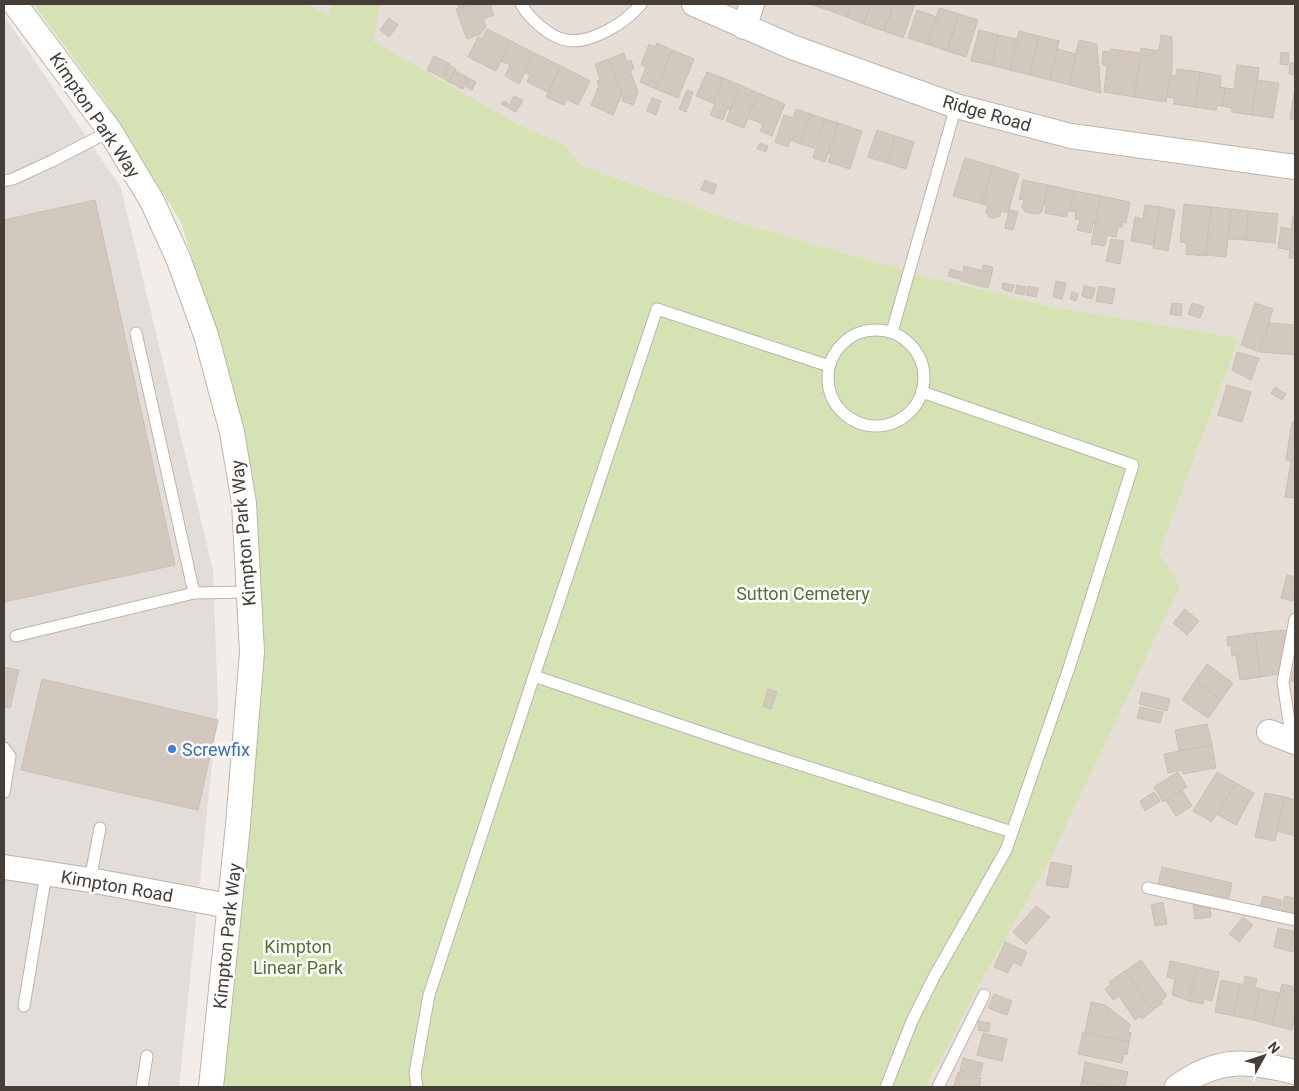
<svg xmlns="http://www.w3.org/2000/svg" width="1299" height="1091" font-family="Roboto,sans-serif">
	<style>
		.residential { fill: #e6ded6 }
		.industrial { fill: #e2ddd9 }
		.green { fill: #d5e3b4; fill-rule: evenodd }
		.building { fill: #d3c8be; stroke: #cdbeb2 }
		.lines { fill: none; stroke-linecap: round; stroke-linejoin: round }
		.service-casing { stroke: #bdb4ab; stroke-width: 13 }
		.minor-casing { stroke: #bdb4ab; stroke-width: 26 }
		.service { stroke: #fff; stroke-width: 11 }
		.minor { stroke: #fff; stroke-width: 24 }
		.shop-dot { fill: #3f7fe0; stroke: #fff; stroke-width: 2 }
		.labels { text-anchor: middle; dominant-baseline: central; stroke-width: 5; stroke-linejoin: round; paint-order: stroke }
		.street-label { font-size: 18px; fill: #453d37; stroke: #fff }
		.park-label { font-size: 18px; fill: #52722f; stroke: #fff }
		.shop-label { font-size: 18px; fill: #366cbe; stroke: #fff; text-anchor: start }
	</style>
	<rect width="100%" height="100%" fill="#f2ede8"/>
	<path class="residential" d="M307,4H1295V1087H926L980,983L1159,554L1239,338L1054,307L925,276L741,223L580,165L567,146L514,122Z"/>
	<path class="industrial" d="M4,18L9,23L121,188L213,570L218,705L179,1087H4Z"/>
	<path class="green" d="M33,4H307L329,16L333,4H380L373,41L514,122L567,146L580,165L741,223L925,276L1054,307L1239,338L1159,554L1180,586L1048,863L980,983L926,1087H215L259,699L246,437L181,222L105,101ZM346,624L341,757V758Z"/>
	<g class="building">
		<path d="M457,4H472L459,8Z"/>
		<path d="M472,4H490L494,15L483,19L486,26L481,34L467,39L456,9Z"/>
		<path d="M809,4H830L828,10Z"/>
		<path d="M830,4H851L847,17L828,10Z"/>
		<path d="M851,4H871L864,24L847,17Z"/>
		<path d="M871,4H894L884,31L864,24Z"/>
		<path d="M894,4H915L903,38L884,31Z"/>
		<path d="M939,8L959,14L947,51L927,44Z"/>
		<path d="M917,10L937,17L927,44L908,38Z"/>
		<path d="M959,14L978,20L966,57L947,51Z"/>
		<path d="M389,18L398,25L389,37L380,30Z"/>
		<path d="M487,29L511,41L496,71L468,57L478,37L482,39Z"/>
		<path d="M979,30L998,35L991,65L971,61Z"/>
		<path d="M1019,31L1039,36L1030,75L1010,70Z"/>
		<path d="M998,35L1017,39L1010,70L991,65Z"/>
		<path d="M1161,35L1172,37V69L1166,102L1134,97L1141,48L1159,51Z"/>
		<path d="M1039,36L1059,41L1050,80L1030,75Z"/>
		<path d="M1079,40L1097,44L1101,93L1069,85Z"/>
		<path d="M511,41L534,53L519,84L505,76L510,65L501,61Z"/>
		<path d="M657,43L672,50L656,89L640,82L646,67L641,65L649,44L655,47Z"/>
		<path d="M1057,49L1076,54L1069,85L1050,80Z"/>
		<path d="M1111,49L1141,53L1134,97L1104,92L1107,66L1102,64L1103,51L1110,52Z"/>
		<path d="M672,50L694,59L678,98L656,89Z"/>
		<path d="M1281,52L1289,53L1288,65L1280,64Z"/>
		<path d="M534,53L561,66L548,92L527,82L530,75L524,72Z"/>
		<path d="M624,53L627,62L631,60L634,69L630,71L638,92L633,105L622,101L623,98L609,59Z"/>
		<path d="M434,56L450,64L443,78L427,70Z"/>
		<path d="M609,59L622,94L613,115L591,105L599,85L597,81L600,80L595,64Z"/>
		<path d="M1290,63H1295V75L1289,74Z"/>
		<path d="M1237,65L1259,68L1252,115L1232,112V108L1222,106L1225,88L1234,89Z"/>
		<path d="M450,66L456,69L449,82L444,79Z"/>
		<path d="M561,66L590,81L578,105L566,99L564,105L546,97Z"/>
		<path d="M1177,69L1200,72L1195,107L1174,104V98L1167,97L1170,75L1176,76Z"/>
		<path d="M455,71L469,78L463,89L449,82Z"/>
		<path d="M707,72L723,78L713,103L696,96Z"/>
		<path d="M1200,72L1221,76L1220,87L1225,88L1222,106L1217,105L1216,110L1195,107Z"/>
		<path d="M723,78L740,85L730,110L727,109L723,120L710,115L715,104L713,103Z"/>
		<path d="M470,79L476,82L472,90L466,87Z"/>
		<path d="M1257,80L1279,83L1273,118L1252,115Z"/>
		<path d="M740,85L758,93L744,128L726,121Z"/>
		<path d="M1295,87V119H1290Z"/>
		<path d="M687,90L693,92L686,112L679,109Z"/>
		<path d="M758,93L785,104L772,136L760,131L763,124L748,118Z"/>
		<path d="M514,96L523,100L516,112L508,108Z"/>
		<path d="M652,98L661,101L656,115L647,111Z"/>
		<path d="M503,101L508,103L507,107L501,104Z"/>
		<path d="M796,109L811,114L801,144L790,140L788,147L775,142L784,115L793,118Z"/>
		<path d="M811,114L825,119L814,148L801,144Z"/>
		<path d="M825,119L838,123L825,162L813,158Z"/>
		<path d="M838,123L862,131L850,169L828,162L831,154L828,153Z"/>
		<path d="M877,130L895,136L887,163L868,157Z"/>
		<path d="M895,136L914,142L906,169L887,163Z"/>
		<path d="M760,143L768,146L766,152L757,149Z"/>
		<path d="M965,158L993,166L982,204L953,196Z"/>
		<path d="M993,166L1019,174L1008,213L1001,211L1000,216L994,218L989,217L986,212L988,206L982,204Z"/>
		<path d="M705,180L717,185L713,194L701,190Z"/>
		<path d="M1023,180L1048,185L1042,212L1038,214L1025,212L1022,207L1024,200L1019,199Z"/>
		<path d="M1048,185L1075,191L1070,211L1068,210L1066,217L1045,213L1046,206L1044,205Z"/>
		<path d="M1075,191L1101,196L1095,224L1093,223L1091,233L1077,230L1080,220L1075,219L1076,212L1070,211Z"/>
		<path d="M1101,196L1130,202L1126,223L1123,222L1122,227H1118L1116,237L1107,235L1105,246L1091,244Z"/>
		<path d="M95,200L175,565L4,602V220Z"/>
		<path d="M1184,204L1211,207L1206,256L1186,254L1187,243L1180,242Z"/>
		<path d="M1145,205L1160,207L1153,245L1131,241L1135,217L1143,219Z"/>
		<path d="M1160,207L1175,210L1168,251L1153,248Z"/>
		<path d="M1211,207L1231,209L1226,257L1206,255Z"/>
		<path d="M1231,209L1248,211L1246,240L1228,239Z"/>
		<path d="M1009,210L1018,212L1013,230L1005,228Z"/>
		<path d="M1248,211L1278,214L1275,243L1246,240Z"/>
		<path d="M1293,216H1295V258H1289L1290,250L1278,248L1281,227L1291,229Z"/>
		<path d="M1111,239L1124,241L1120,264L1106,261Z"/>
		<path d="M983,265L993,267L992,273L982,271Z"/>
		<path d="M964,266L992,273L988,288L961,281Z"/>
		<path d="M950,269L961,272L960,279L948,276Z"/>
		<path d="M1056,281L1066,283L1062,299L1053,297Z"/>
		<path d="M1003,283L1014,285L1012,292L1002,289Z"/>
		<path d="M1017,285L1026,287L1024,295L1015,293Z"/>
		<path d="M1028,286L1038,288L1036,297L1026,295Z"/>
		<path d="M1084,286L1095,288L1092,299L1082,296Z"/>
		<path d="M1099,286L1115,289L1112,304L1096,301Z"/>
		<path d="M1072,292L1078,294L1076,301L1070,299Z"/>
		<path d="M1172,303L1182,304L1181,316L1170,314Z"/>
		<path d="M1192,303L1204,307L1200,318L1188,314Z"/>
		<path d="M1255,303L1273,309L1260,352L1241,345Z"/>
		<path d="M1269,323L1295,325V355L1260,352Z"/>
		<path d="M1237,352L1259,358L1251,380L1232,370Z"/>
		<path d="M1227,385L1251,392L1242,422L1218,415Z"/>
		<path d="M1275,387L1286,394L1282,400L1271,393Z"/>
		<path d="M1292,422L1295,423V462L1286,460Z"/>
		<path d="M1291,461L1295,462V498L1285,497Z"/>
		<path d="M1287,575L1295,577V592L1293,601L1281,598Z"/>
		<path d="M1185,609L1199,621L1187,635L1173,623Z"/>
		<path d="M1285,630L1283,661H1280L1281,674L1260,677L1255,633Z"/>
		<path d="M1255,633L1260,677L1240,680L1236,655L1232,656L1231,645L1228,646L1227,637Z"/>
		<path d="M1295,662V682L1291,681Z"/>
		<path d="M1207,664L1233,683L1221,700L1195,681Z"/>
		<path d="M4,667L19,670L10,708L4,707Z"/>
		<path d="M42,679L218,720L198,810L21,770Z"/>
		<path d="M1195,681L1221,700L1208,718L1182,700Z"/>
		<path d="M768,689L777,692L771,709L763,706Z"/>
		<path d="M1142,692L1170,699L1167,711L1139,704Z"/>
		<path d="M1140,707L1163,712L1160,723L1137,718Z"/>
		<path d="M1207,724L1212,745L1179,751L1175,730Z"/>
		<path d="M1212,745L1216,768L1183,774V770L1168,773L1164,754Z"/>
		<path d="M1178,772L1187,787L1163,802L1154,787Z"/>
		<path d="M1217,772L1236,783L1212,822L1193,811Z"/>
		<path d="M1236,783L1254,793L1236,825L1217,814Z"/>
		<path d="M1182,790L1192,806L1176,816L1166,801Z"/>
		<path d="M1154,792L1160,801L1145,811L1140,801Z"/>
		<path d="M1265,793L1285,797L1275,841L1255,837Z"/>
		<path d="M1285,797L1295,800V836L1277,831Z"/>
		<path d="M1051,862L1072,866L1068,888L1046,885Z"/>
		<path d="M1162,867L1232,883L1228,901L1158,885Z"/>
		<path d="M1263,896L1282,900L1279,912L1260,908Z"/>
		<path d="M1285,896L1295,898V916L1281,913Z"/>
		<path d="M1163,902L1167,924L1155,926L1151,905Z"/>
		<path d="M1193,905L1210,908L1211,917L1195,919Z"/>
		<path d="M1036,906L1050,917L1026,944L1013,932Z"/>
		<path d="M1243,917L1253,925L1239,942L1229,934Z"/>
		<path d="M1278,928L1294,931L1289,951L1274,947Z"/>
		<path d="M1294,931H1295V952L1289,951Z"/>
		<path d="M1005,942L1027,952L1021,966L1013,962L1008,973L994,967Z"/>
		<path d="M1141,960L1167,996L1161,1001L1163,1003L1153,1010L1125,971Z"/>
		<path d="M1170,961L1197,967L1189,1001L1172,995L1175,979L1167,977Z"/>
		<path d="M1197,967L1219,972L1212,1001L1204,999L1203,1004L1189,1001Z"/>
		<path d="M1125,971L1153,1010L1142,1019L1140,1016L1135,1020L1119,996L1113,1000L1105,989L1111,985L1109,982Z"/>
		<path d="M1245,976L1257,979L1255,987L1260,989L1253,1020L1234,1016L1240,984H1244Z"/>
		<path d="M1221,980L1240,984L1234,1016L1215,1012Z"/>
		<path d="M1282,984L1295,987V1014L1292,1030L1272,1025Z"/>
		<path d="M1260,989L1279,993L1272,1025L1253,1020Z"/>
		<path d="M994,994L1012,1001L1007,1015L988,1008Z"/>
		<path d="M1091,1002L1105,1005L1130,1024L1128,1032L1131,1033L1129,1042L1085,1033Z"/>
		<path d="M979,1021L990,1023L989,1032L978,1030Z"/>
		<path d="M1083,1032L1129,1042L1127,1055L1124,1054L1122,1063L1078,1054Z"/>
		<path d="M983,1033L1007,1039L1002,1061L977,1055Z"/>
		<path d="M963,1058L983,1063L980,1076L960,1071Z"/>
		<path d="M1085,1062L1128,1072L1125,1087H1111L1082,1081Z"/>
		<path d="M958,1072L981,1078L979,1087L954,1086Z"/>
		<path d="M1082,1081L1111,1087H1080Z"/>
	</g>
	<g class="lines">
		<g class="service-casing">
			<g id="service">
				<path d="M521,4C529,18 549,37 566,40C590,45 627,22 641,4"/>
				<path d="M4,181L13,179L52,161L110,131"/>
				<circle cx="876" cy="378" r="48"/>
				<path d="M892,332L956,106"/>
				<path d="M136,333L194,593L249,592"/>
				<path d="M829,366L657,309L534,676L745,747L1012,832"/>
				<path d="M16,636L194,593"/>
				<path d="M1292,741L1283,682L1295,619"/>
				<path d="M4,748L10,756L4,792"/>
				<path d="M90,880L100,828"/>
				<path d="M1148,888L1295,920"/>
				<path d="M24,1006L46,874"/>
				<path d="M142,1087L147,1056"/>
				<path d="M417,1087L415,1073L429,995L534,676"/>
				<path d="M886,1087L912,1021L934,977L1006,850L1069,668L1133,465L922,392"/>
				<path d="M938,1087L984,995"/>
			</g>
		</g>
		<g class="minor-casing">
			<g id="minor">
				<path d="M15,4L110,131L152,201L178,258L206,335L232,432L244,503L252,652L238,825L211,1087"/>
				<path d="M694,4L792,47L956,106L1071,136L1295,167"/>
				<path d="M744,27L752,4"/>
				<path d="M1269,732L1295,742"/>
				<path d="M4,867L90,880L229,906"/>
				<path d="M1177,1087C1219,1056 1248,1061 1295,1072"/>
			</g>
		</g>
		<use href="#service" class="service"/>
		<use href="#minor" class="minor"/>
	</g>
	<circle class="shop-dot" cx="172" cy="749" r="5"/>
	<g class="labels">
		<g class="street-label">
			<text transform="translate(987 113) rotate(16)">Ridge Road</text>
			<text transform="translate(95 115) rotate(56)">Kimpton Park Way</text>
			<text transform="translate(243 533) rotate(-95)">Kimpton Park Way</text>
			<text transform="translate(117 886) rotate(10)">Kimpton Road</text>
			<text transform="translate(227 936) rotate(-84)">Kimpton Park Way</text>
		</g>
		<g class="park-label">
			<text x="803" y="593">Sutton Cemetery</text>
			<text x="298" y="946">Kimpton<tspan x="298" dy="21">Linear Park</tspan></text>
		</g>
		<g class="shop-label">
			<text x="182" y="749">Screwfix</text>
		</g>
	</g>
	<rect width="1299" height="1091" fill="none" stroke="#453d37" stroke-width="10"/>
	<g transform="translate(1264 1056) rotate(50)" stroke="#ffffff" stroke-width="4" paint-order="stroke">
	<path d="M0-4L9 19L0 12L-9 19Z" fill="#453d37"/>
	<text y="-8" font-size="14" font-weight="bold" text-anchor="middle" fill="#453d37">N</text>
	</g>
</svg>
